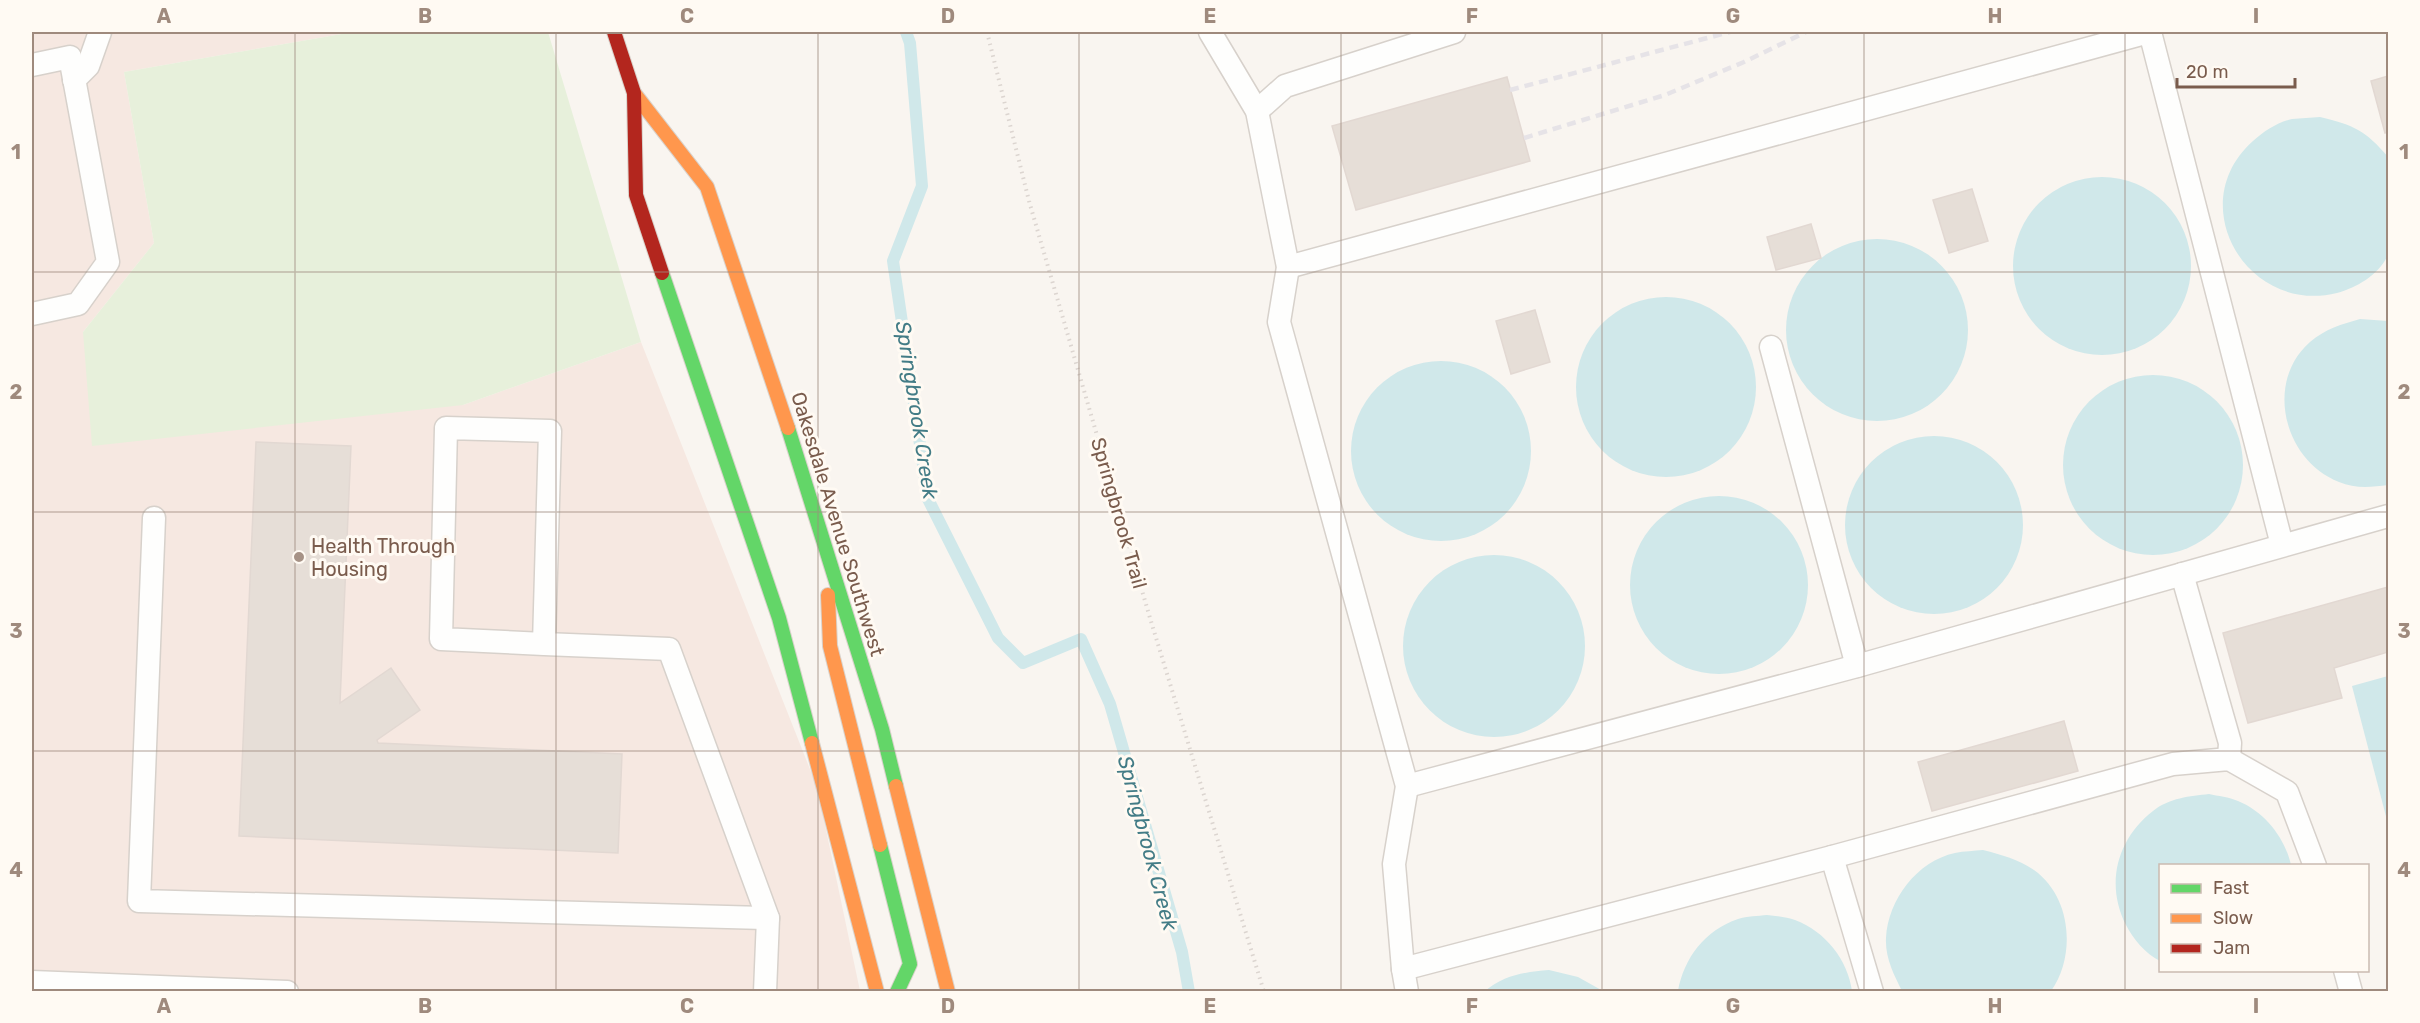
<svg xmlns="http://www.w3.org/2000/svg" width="2420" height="1023" font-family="Rubik,sans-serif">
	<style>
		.commercial { fill: #f6e8e1 }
		.green { fill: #e7f0db }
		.water { fill: #d0e8ea }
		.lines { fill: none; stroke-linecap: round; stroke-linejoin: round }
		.stream { stroke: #d0e8ea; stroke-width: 12 }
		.building { fill: #e6ded7; stroke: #e2d8d2; stroke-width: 1.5 }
		.lane-casing { stroke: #d7d1cb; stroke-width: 25 }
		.fast-casing { stroke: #d9d2cb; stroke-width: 16 }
		.slow-casing { stroke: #d9d2cb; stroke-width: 16 }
		.jam-casing { stroke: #d9d2cb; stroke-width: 16 }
		.path { stroke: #dcd5d0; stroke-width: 4; stroke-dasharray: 1.5 4.5; stroke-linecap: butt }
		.lane { stroke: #fefefd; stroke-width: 22 }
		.fast { stroke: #63d668; stroke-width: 14 }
		.slow { stroke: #ff974d; stroke-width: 14 }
		.jam { stroke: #b3261e; stroke-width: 14 }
		.rail { stroke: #e6e3e7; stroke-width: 4.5; stroke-dasharray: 9 6; stroke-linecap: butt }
		.grid { fill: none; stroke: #9f8a7d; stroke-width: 1.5; stroke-opacity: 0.55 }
		.poi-dot { fill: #a69286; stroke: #fffaf3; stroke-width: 2 }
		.labels { text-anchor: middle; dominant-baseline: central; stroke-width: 6; stroke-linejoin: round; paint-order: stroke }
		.street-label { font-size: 20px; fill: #7a5c4d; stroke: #fffaf3 }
		.poi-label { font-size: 20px; fill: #7a5c4d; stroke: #fffaf3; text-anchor: start }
		.water-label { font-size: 21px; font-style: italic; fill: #437c86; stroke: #fffaf3 }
		.neatline { fill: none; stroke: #9f8a7d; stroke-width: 2 }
		.grid-label { font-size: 20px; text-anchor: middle; font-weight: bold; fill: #9f8a7d }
	</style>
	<rect width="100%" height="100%" fill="#f9f5f0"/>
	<path class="commercial" d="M32,32H353L124,72L154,243L83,332L463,405L641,342L817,787L860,991H32Z"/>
	<path class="green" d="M353,32H548L641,342L463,405L92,446L83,332L154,243L124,72Z"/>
	<g class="water">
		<path d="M2320,117C2354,125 2366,131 2388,157C2388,173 2392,248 2387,257C2378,275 2356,288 2337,293C2247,315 2182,204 2253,141C2264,131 2278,122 2292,119C2301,118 2311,118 2320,117Z"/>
		<circle cx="2102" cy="266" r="89"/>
		<circle cx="1877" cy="330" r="91"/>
		<circle cx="1666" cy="387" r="90"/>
		<path d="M2360,319L2388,321V485C2372,487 2355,489 2339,482C2284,461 2264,382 2310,342C2325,329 2342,324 2360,319Z"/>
		<circle cx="1441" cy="451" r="90"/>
		<circle cx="2153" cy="465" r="90"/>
		<circle cx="1934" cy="525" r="89"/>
		<circle cx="1719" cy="585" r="89"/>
		<circle cx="1494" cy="646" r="91"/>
		<path d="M2388,676V824L2352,686Z"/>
		<path d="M2209,794C2218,796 2229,797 2238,801C2265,812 2285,838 2291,865L2160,866V961C2146,954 2133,939 2126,925C2105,884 2117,839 2153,811C2169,798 2190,796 2209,794Z"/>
		<path d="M1983,850C2002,855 2018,859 2034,870C2072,897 2076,956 2051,991H1902C1894,975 1885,958 1886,938C1888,900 1917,861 1955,853C1964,851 1974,851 1983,850Z"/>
		<path d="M1767,915C1776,916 1787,917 1795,920C1825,931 1848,960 1852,991H1678C1684,958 1705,930 1738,919C1747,916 1758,916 1767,915Z"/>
		<path d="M1549,970L1578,977L1603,991H1485C1504,975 1525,972 1549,970Z"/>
	</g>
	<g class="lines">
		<path class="stream" d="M906,32L910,43L922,186L893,261L928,499L998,638L1023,663L1081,639L1110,704L1182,952L1189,992"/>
	</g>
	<g class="building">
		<path d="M2388,76V132L2385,133L2371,81Z"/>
		<path d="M1507,77L1530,161L1356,210L1332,126Z"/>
		<path d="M1972,189L1988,241L1949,253L1933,200Z"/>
		<path d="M1811,224L1821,258L1776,270L1767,237Z"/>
		<path d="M1535,310L1550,362L1511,374L1496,321Z"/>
		<path d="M256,442L351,446L340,703L391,668L420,710L377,740L378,743L622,754L618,853L239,836Z"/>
		<path d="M2388,587V652L2334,668L2342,698L2248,723L2223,633Z"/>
		<path d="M2064,721L2078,771L1932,811L1918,762Z"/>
	</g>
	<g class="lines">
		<g class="lane-casing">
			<g id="lane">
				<path d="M1210,32L1257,111L1288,267L1279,322L1407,786L1394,864L1403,969L1407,992"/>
				<path d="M2150,32L2282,545"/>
				<path d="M32,65L70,57L108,262L78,304L32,314"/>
				<path d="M74,80L88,66L100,32"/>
				<path d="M1257,111L1285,86L1454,32"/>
				<path d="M1288,267L2149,32"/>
				<path d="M1771,347L1857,666"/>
				<path d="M154,518L139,901L768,918"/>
				<path d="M2182,574L2230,743L2229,759"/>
				<path d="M544,644L441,639L446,428L550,431L544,644L669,649L768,918L765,992"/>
				<path d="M1407,786L1857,666L2388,516"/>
				<path d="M1832,857L1872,992"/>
				<path d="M1403,969L1832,857L2173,764L2229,759L2287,792L2315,866"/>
				<path d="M2345,970L2351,992"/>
				<path d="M32,982L287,992"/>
			</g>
		</g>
		<g class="fast-casing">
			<g id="fast">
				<path d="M662,273L779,618L812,743"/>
				<path d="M788,428L882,729L896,786"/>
				<path d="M880,845L910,964L897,992"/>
			</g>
		</g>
		<g class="slow-casing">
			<g id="slow">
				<path d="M634,93L707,187L788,428"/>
				<path d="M828,595L830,646L880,845"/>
				<path d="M812,743L877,992"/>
				<path d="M896,786L948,992"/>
			</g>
		</g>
		<g class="jam-casing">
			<path id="jam" d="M614,32L634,93L636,195L662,273"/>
		</g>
		<path class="path" d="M987,32L1029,201L1150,618L1264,992"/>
		<use href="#lane" class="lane"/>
		<use href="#fast" class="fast"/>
		<use href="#slow" class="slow"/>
		<use href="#jam" class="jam"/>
		<g class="rail">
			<path d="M1510,90L1730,32"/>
			<path d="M1524,138L1665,95L1744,62L1806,32"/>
		</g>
	</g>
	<path class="grid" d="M295,32V992M556,32V992M818,32V992M1079,32V992M1341,32V992M1602,32V992M1864,32V992M2125,32V992M32,272H2388M32,512H2388M32,751H2388"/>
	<circle class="poi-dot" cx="299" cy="557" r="6"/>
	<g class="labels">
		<g class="street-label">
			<text transform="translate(1119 513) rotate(74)">Springbrook Trail</text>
			<text transform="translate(838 524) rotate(73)">Oakesdale Avenue Southwest</text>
		</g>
		<g class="poi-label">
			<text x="311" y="546">Health Through<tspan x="311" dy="23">Housing</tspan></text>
		</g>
		<g class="water-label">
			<text transform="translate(917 410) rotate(81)">Springbrook Creek</text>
			<text transform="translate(1148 843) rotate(75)">Springbrook Creek</text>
		</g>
	</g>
	<rect width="2420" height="1023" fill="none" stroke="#fffaf3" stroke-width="66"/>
	<rect x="2159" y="864" width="210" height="108" fill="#fffaf3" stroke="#cabbb1" stroke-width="1.5"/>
	<rect x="2171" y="884" width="30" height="9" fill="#63d668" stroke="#cabbb1" stroke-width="1.5"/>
	<text x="2213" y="894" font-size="18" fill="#7a5c4d">Fast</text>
	<rect x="2171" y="914" width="30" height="9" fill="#ff974d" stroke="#cabbb1" stroke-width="1.5"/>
	<text x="2213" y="924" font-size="18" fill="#7a5c4d">Slow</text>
	<rect x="2171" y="944" width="30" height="9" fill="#b3261e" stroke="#cabbb1" stroke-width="1.5"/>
	<text x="2213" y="954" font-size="18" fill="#7a5c4d">Jam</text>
	<path d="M2177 78v9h118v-9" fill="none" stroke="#7a5c4d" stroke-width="3"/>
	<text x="2186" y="78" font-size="18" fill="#7a5c4d" stroke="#fffaf3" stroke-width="4.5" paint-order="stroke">20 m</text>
	<rect x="33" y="33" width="2354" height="957" class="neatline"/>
	<g class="grid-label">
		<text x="164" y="23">A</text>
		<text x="425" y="23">B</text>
		<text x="687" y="23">C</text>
		<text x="948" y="23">D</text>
		<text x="1210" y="23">E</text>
		<text x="1472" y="23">F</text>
		<text x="1733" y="23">G</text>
		<text x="1995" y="23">H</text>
		<text x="2256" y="23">I</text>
		<text x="16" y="159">1</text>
		<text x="2404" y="159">1</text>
		<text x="16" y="399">2</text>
		<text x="2404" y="399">2</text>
		<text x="16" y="638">3</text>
		<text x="2404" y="638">3</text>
		<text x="16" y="877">4</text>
		<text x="2404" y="877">4</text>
		<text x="164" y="1013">A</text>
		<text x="425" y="1013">B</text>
		<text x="687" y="1013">C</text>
		<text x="948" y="1013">D</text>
		<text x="1210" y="1013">E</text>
		<text x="1472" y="1013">F</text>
		<text x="1733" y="1013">G</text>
		<text x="1995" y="1013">H</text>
		<text x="2256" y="1013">I</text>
	</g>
</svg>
